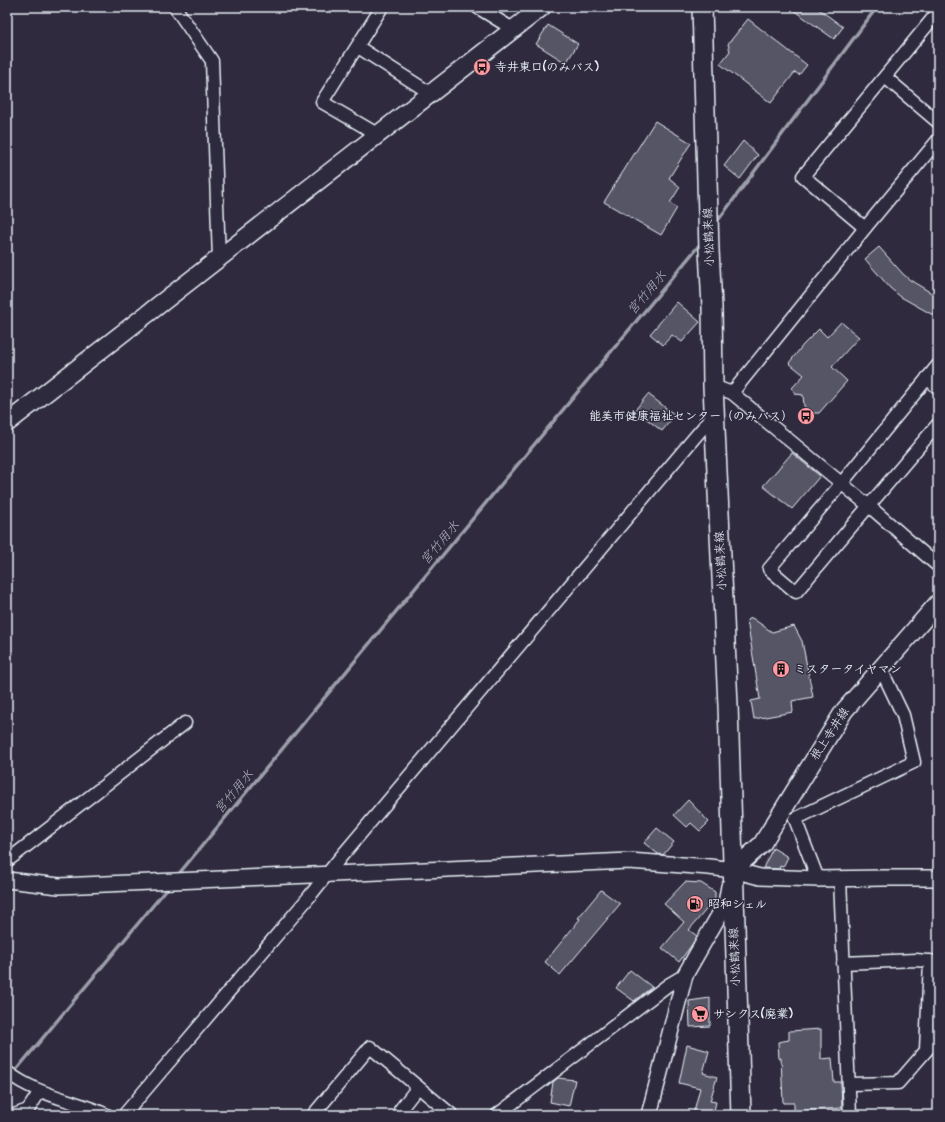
<svg xmlns="http://www.w3.org/2000/svg" width="945" height="1122" font-family="'Architects Daughter','Klee One',sans-serif">
	<style>
		.green { fill: #464455; stroke: #979aa6 }
		.lines { fill: none; stroke-linecap: round; stroke-linejoin: round }
		.stream { stroke: #9c9fab; stroke-width: 3.5 }
		.building { fill: #575565; stroke: #e8f1f8 }
		.minor-casing { stroke: #e8f1f8; stroke-width: 15 }
		.tertiary-casing { stroke: #e8f1f8; stroke-width: 18 }
		.secondary-casing { stroke: #e8f1f8; stroke-width: 20 }
		.primary-casing { stroke: #e8f1f8; stroke-width: 22 }
		.minor { stroke: #2f2a3d; stroke-width: 12 }
		.tertiary { stroke: #2f2a3d; stroke-width: 15 }
		.secondary { stroke: #2f2a3d; stroke-width: 17 }
		.primary { stroke: #2f2a3d; stroke-width: 19 }
		.labels { text-anchor: middle; dominant-baseline: central; stroke-width: 3; stroke-linejoin: round; paint-order: stroke }
		.poi-label { font-size: 12px; font-weight: bold; fill: #e8f1f8; stroke: #2f2a3d; text-anchor: start }
		.street-label { font-size: 12px; fill: #e8f1f8; stroke: #2f2a3d }
		.water-label { font-size: 13px; font-style: italic; fill: #afb4be; stroke: #2f2a3d }
	</style>
	<rect width="100%" height="100%" fill="#2f2a3d"/>
	<filter id="ink" filterUnits="userSpaceOnUse"><feTurbulence type="fractalNoise" baseFrequency=".025" numOctaves="2"/><feDisplacementMap in="SourceGraphic" scale="8" xChannelSelector="R" yChannelSelector="G"/><feConvolveMatrix kernelMatrix="1 2 1 2 8 2 1 2 1" color-interpolation-filters="sRGB"/></filter>
	<g filter="url(#ink)">
		<path class="green" d="M933,970H938V1033L930,1043Z"/>
		<g class="lines">
			<g class="stream">
				<path d="M716,223L877,7"/>
				<path d="M177,876L701,243"/>
				<path d="M7,1081L170,885"/>
			</g>
		</g>
		<g class="building">
			<path d="M789,7H816L843,27L834,39Z"/>
			<path d="M748,19L807,65L799,75L795,72L771,103L720,64L730,51L728,44Z"/>
			<path d="M548,25L578,44L566,63L536,44Z"/>
			<path d="M655,121L691,143L669,178L680,187L670,203L677,208L661,235L604,202Z"/>
			<path d="M743,141L758,155L740,179L724,166Z"/>
			<path d="M879,247L903,274L910,280L938,297V305L933,315L901,297L890,288L865,259Z"/>
			<path d="M677,302L700,322L682,342L672,335L663,345L650,334Z"/>
			<path d="M841,322L859,337L832,367L847,381L819,413H811L804,406L803,395L796,394L792,388L804,375L789,363L803,345L819,329L827,337Z"/>
			<path d="M648,394L675,415L662,431L635,410Z"/>
			<path d="M792,453L820,476L792,509L763,486Z"/>
			<path d="M752,618L772,632L794,626L802,641L813,697L792,701L793,712L754,719L751,701L760,699L747,620Z"/>
			<path d="M688,800L709,822L700,831L691,823L687,827L674,815Z"/>
			<path d="M657,828L674,842L663,855L658,854L644,843Z"/>
			<path d="M773,848L788,857L783,867L780,866L779,869L763,868Z"/>
			<path d="M685,882L701,883L715,892V899L689,930L697,936L691,946L679,962L662,948L684,922L664,904Z"/>
			<path d="M601,890L620,904L560,975L545,962L580,919L578,918Z"/>
			<path d="M630,970L652,987L634,1001L616,988Z"/>
			<path d="M710,998V1026L690,1027L689,1001Z"/>
			<path d="M821,1029V1059L832,1058L834,1082H841L842,1108L794,1111V1103H783L781,1058L779,1059L778,1042L789,1040V1031Z"/>
			<path d="M687,1045L709,1051L703,1073L717,1077L710,1101L716,1102L713,1115H693L700,1088L679,1083Z"/>
			<path d="M558,1078L575,1080L569,1106L550,1102L553,1082Z"/>
		</g>
		<g class="lines">
			<g class="minor-casing">
				<g id="minor">
					<path d="M175,7L212,61L219,259"/>
					<path d="M477,7L508,26L515,29"/>
					<path d="M358,47L430,93"/>
					<path d="M885,77L938,122"/>
					<path d="M377,134L322,102L382,7"/>
					<path d="M865,228L803,176L938,12"/>
					<path d="M938,365L841,484L769,569L796,592L938,424"/>
					<path d="M927,378L938,388"/>
					<path d="M713,386L732,393L869,506L938,566"/>
					<path d="M732,393L865,228L938,140"/>
					<path d="M7,861L185,723"/>
					<path d="M818,879L795,819L914,762L903,715L881,669"/>
					<path d="M840,879L850,1115"/>
					<path d="M843,963L916,960L938,962"/>
					<path d="M926,1050L930,961"/>
					<path d="M7,1072C36,1095 74,1100 107,1115"/>
					<path d="M849,1084L898,1083L938,1037"/>
					<path d="M400,1110L418,1087"/>
					<path d="M14,1115L28,1110L40,1091"/>
					<path d="M124,1115L309,897L340,858L695,437L714,415"/>
					<path d="M313,1115L370,1047L452,1115"/>
					<path d="M497,1115L668,985L685,975"/>
				</g>
			</g>
			<g class="tertiary-casing">
				<g id="tertiary">
					<path d="M7,880L59,886L629,861L709,867L733,870L760,877L818,879L884,878H938"/>
					<path d="M649,1115L685,975L726,903L729,886"/>
				</g>
			</g>
			<g class="secondary-casing">
				<g id="secondary">
					<path d="M7,423L542,7"/>
					<path d="M733,870L762,844L844,711L938,603"/>
				</g>
			</g>
			<g class="primary-casing">
				<path id="primary" d="M702,7L709,250L712,307L713,386L728,705L741,1115"/>
			</g>
			<use href="#minor" class="minor"/>
			<use href="#tertiary" class="tertiary"/>
			<use href="#secondary" class="secondary"/>
			<use href="#primary" class="primary"/>
		</g>
	</g>
	<defs>
		<g id="bus-disc" transform="scale(0.9)"><circle r="9.5" fill="#ff9aa2" stroke="#2f2a3d"/><path d="M-5-6H5V4H4V6H2V4H-2V6H-4V4H-5ZM-3.5-4V0h7V-4ZM-3.5 1.2v1.5H-2V1.2ZM2 1.2v1.5H3.5V1.2Z" fill="#111"/></g>
		<g id="building-disc" transform="scale(0.9)"><circle r="9.5" fill="#ff9aa2" stroke="#2f2a3d"/><path d="M-4-6H4V6H1V3H-1V6H-4ZM-2.5-4.3h1.7v1.8h-1.7ZM.8-4.3h1.7v1.8H.8ZM-2.5-1h1.7V.8h-1.7ZM.8-1h1.7V.8H.8Z" fill="#111"/></g>
		<g id="fuel-disc" transform="scale(0.9)"><circle r="9.5" fill="#ff9aa2" stroke="#2f2a3d"/><path d="M-5.5-6h7V0h2V4h1.3V-2.5L3-4.5l.8-.8L6-3V5H2.5V1h-1V6h-7ZM-4.2-4.7v3.2H.2V-4.7Z" fill="#111"/></g>
		<g id="supermarket-disc" transform="scale(0.9)"><circle r="9.5" fill="#ff9aa2" stroke="#2f2a3d"/><path d="M-6-5.5h2.5l.6 2H6L4.5 2H-2.5L-4.4-4H-6ZM-1.5 3.2a1.3 1.3 0 1 0 .1 0ZM3 3.2a1.3 1.3 0 1 0 .1 0Z" fill="#111"/></g>
	</defs>
	<g fill-rule="evenodd">
		<use href="#bus-disc" x="482" y="67"/>
		<use href="#bus-disc" x="806" y="416"/>
		<use href="#building-disc" x="781" y="669"/>
		<use href="#fuel-disc" x="695" y="904"/>
		<use href="#supermarket-disc" x="700" y="1014"/>
	</g>
	<g class="labels">
		<g class="poi-label">
			<text x="495" y="67">寺井東口(のみバス)</text>
			<text x="793" y="416" text-anchor="end">能美市健康福祉センター（のみバス）</text>
			<text x="794" y="669">ミスタータイヤマン</text>
			<text x="708" y="904">昭和シェル</text>
			<text x="713" y="1014">サンクス(廃業)</text>
		</g>
		<g class="street-label">
			<text transform="translate(709 237) rotate(-92)">小松鶴来線</text>
			<text transform="translate(721 561) rotate(-93)">小松鶴来線</text>
			<text transform="translate(830 734) rotate(-57)">根上寺井線</text>
			<text transform="translate(735 957) rotate(-92)">小松鶴来線</text>
		</g>
		<g class="water-label">
			<text transform="translate(647 293) rotate(-50)">宮竹用水</text>
			<text transform="translate(440 543) rotate(-50)">宮竹用水</text>
			<text transform="translate(234 792) rotate(-50)">宮竹用水</text>
		</g>
	</g>
	<rect width="945" height="1122" fill="none" stroke="#2f2a3d" stroke-width="24"/>
	<rect x="12" y="12" width="921" height="1098" fill="none" stroke="#e8f1f8" stroke-width="1.5" filter="url(#ink)"/>
</svg>
